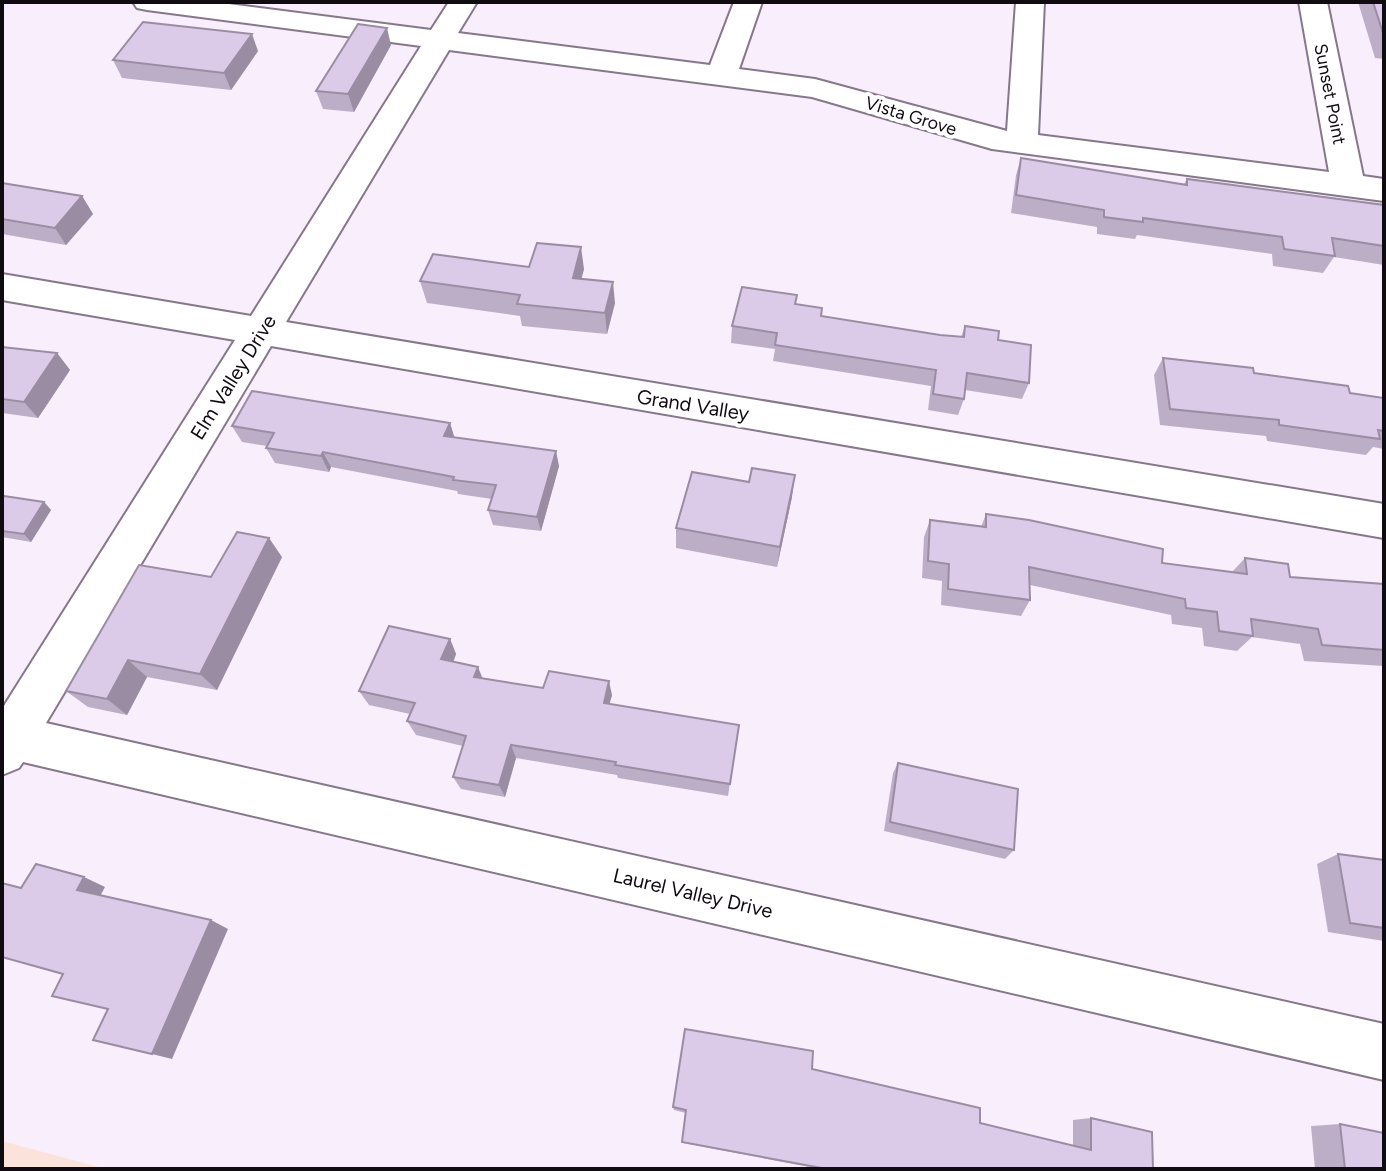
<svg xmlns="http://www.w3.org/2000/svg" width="1386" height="1171" font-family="Figtree,sans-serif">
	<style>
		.education { fill: #fbe2da }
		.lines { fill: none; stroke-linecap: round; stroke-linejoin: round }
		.minor-casing { stroke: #86778b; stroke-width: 4 }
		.minor { fill: #fff; fill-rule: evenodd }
		.wall { fill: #bdaec8 }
		.shaded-wall { fill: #9a8da3 }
		.building { fill: #dccae9; stroke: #9a8da3; stroke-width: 2 }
		.labels { text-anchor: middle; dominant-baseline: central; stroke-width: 8; stroke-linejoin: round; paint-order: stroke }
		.far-street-label { font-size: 18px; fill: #100a11; stroke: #fff }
		.street-label { font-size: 20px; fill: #100a11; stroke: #fff }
	</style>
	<rect width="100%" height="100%" fill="#f9eefc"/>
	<path class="education" d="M2,1141L106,1169H2Z"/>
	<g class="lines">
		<g class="minor-casing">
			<path id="minor" d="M133,2H213L431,30L449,2H477L458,33L710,65L734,2H762L739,69L815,79L1007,131L1016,2H1044L1038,135L1329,172L1299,2H1327L1363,176L1384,179V201L992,149L812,97L449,50L286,322L1384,504V538L271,346L46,723L1384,1024V1080L23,762L19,768L2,775V709L235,340L2,300V274L251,316L421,46L147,10L137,8Z"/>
		</g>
		<use href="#minor" class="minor"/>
	</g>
	<g class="wall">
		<path d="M1358,2H1384V59L1375,58Z"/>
		<path d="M391,45L354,112L323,109L316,91Z"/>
		<path d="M258,51L231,90L122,78L113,60Z"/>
		<path d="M1021,158L1184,184L1187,179L1384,205V265L1334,257L1323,273L1273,266L1272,254L1137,235L1135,239L1097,234V227L1011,213L1016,175Z"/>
		<path d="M2,183L82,196L93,214L66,245L2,234Z"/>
		<path d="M529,267L584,269L581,279L615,303L607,334L522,326L520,316L427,303L420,281Z"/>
		<path d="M796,304L821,316L940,335L961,337L965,326L998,340L1029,383L1022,399L965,390L964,399L958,415L928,410L931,386L773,361L775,349L731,343L732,326Z"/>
		<path d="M2,347L57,353L70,370L38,418L2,413Z"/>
		<path d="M1163,358L1254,373L1350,393L1384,398V449L1373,447L1366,455L1267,441L1266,436L1160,425L1154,375Z"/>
		<path d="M450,423L454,438L559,466L541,531L493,525L488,510L492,499L458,494L457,491L331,467L329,472L275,463L266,448L267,446L242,442L232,426Z"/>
		<path d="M749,482L792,497L777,567L676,548V528Z"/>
		<path d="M2,499L44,502L51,510L31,542L2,537Z"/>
		<path d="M986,514L1162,563L1232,572L1245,558L1290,577L1384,584V666L1304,661L1300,644L1252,637L1237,651L1204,646L1202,628L1172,624L1171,615L1030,585V600L1021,616L941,605L942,581L922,578L924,537L930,520L981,527Z"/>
		<path d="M282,557L217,690L147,677L127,715L88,707L66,691L211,577Z"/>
		<path d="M450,639L456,654L453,662L483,678L543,688L612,695L609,704L739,725L728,796L618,778L617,775L516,758L505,797L461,789L453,777L463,746L416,735L407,721L410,714L369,705L359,691Z"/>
		<path d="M898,763L1014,850L1005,859L884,831L893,773Z"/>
		<path d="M1338,854L1384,860V941L1328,932L1317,864Z"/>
		<path d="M812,1069L980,1123L1073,1146V1120L1091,1118L1153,1169H820L683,1143L686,1113L674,1110L673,1107Z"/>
		<path d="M1340,1124L1384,1169H1315L1311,1126Z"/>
	</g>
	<g class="shaded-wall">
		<path d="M387,28L391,45L354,112L348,94Z"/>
		<path d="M252,34L258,51L231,90L224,73Z"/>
		<path d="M82,196L93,214L66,245L55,228Z"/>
		<path d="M581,247L584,269L576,300L573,278Z"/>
		<path d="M613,282L615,303L607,334L605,313Z"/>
		<path d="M57,353L70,370L38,418L24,402Z"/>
		<path d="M450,423L455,439L444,436Z"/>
		<path d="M556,451L559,466L541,531L537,517Z"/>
		<path d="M323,452L331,467L329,472L321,456Z"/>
		<path d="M795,475L792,497L777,567L780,547Z"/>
		<path d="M44,502L51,510L31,542L24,534Z"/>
		<path d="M269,538L282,557L217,690L200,674Z"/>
		<path d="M450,639L456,654L449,674L441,659Z"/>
		<path d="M128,660L147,677L127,715L107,699Z"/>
		<path d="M478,667L484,682L474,677Z"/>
		<path d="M609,681L612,695L606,717L604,703Z"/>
		<path d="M511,745L516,758L505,797L499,785Z"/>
		<path d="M84,877L105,887L98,900L77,890Z"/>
		<path d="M211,920L228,929L172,1059L152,1054Z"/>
	</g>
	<g class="building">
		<path d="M1373,2H1384V36Z"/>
		<path d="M143,22L252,34L224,73L113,60Z"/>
		<path d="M358,24L387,28L348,94L316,91Z"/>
		<path d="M1021,158L1187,185V179L1384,205V246L1332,238L1335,256L1284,249L1282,237L1143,218V222L1104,217V210L1016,195Z"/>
		<path d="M2,183L82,196L55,228L2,219Z"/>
		<path d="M537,243L581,247L573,278L613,282L605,313L517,304L520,295L420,281L433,254L529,267Z"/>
		<path d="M742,287L797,295L795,304L822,308L821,316L940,335L964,337L965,326L999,331L998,340L1031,345L1029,383L967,373L964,399L933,394L936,370L775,345L777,333L732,326Z"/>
		<path d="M2,347L57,353L24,402L2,399Z"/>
		<path d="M1163,358L1253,368L1254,373L1348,386L1350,393L1384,398V431L1378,430L1380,439L1279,425V420L1170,409Z"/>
		<path d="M252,391L450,423L444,436L556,451L537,517L488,510L496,485L453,480L454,477L323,452L321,456L266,448L274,433L232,426Z"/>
		<path d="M752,468L795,475L780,547L676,528L692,472L749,482Z"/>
		<path d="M4,496L44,502L24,534L2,531V499Z"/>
		<path d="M986,514L1029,520L1163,549L1162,563L1247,574L1245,558L1288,564L1290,577L1384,584V650L1322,645L1318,629L1251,619L1253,636L1219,631L1217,612L1186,608L1185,599L1029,567L1030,600L948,589L949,564L928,561L930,520L986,527Z"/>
		<path d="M237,532L269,538L200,674L128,660L107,699L66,691L139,565L211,577Z"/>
		<path d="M389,626L450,639L441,659L478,667L474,677L543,688L549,671L609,681L604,703L739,725L730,784L615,765L616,762L511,745L499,785L453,777L466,736L407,721L415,703L359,691Z"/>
		<path d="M898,763L1018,789L1014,850L890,822Z"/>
		<path d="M1338,854L1384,860V928L1350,923Z"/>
		<path d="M36,864L84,877L77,890L211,920L152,1054L93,1040L108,1009L52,996L63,974L2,957V883L21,888Z"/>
		<path d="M685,1029L813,1051L812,1069L980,1108V1123L1091,1150V1118L1152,1132L1153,1169H827L682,1142L686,1110L673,1107Z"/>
		<path d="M1340,1124L1384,1133V1169H1345Z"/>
	</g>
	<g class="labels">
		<g class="far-street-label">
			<text transform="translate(1330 94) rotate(79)">Sunset Point</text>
			<text transform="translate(911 116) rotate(17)">Vista Grove</text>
		</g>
		<g class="street-label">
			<text transform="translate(233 377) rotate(-58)">Elm Valley Drive</text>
			<text transform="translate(693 405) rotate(9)">Grand Valley</text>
			<text transform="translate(693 893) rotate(13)">Laurel Valley Drive</text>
		</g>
	</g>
	<rect width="1386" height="1171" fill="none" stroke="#100a11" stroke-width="8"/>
</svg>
